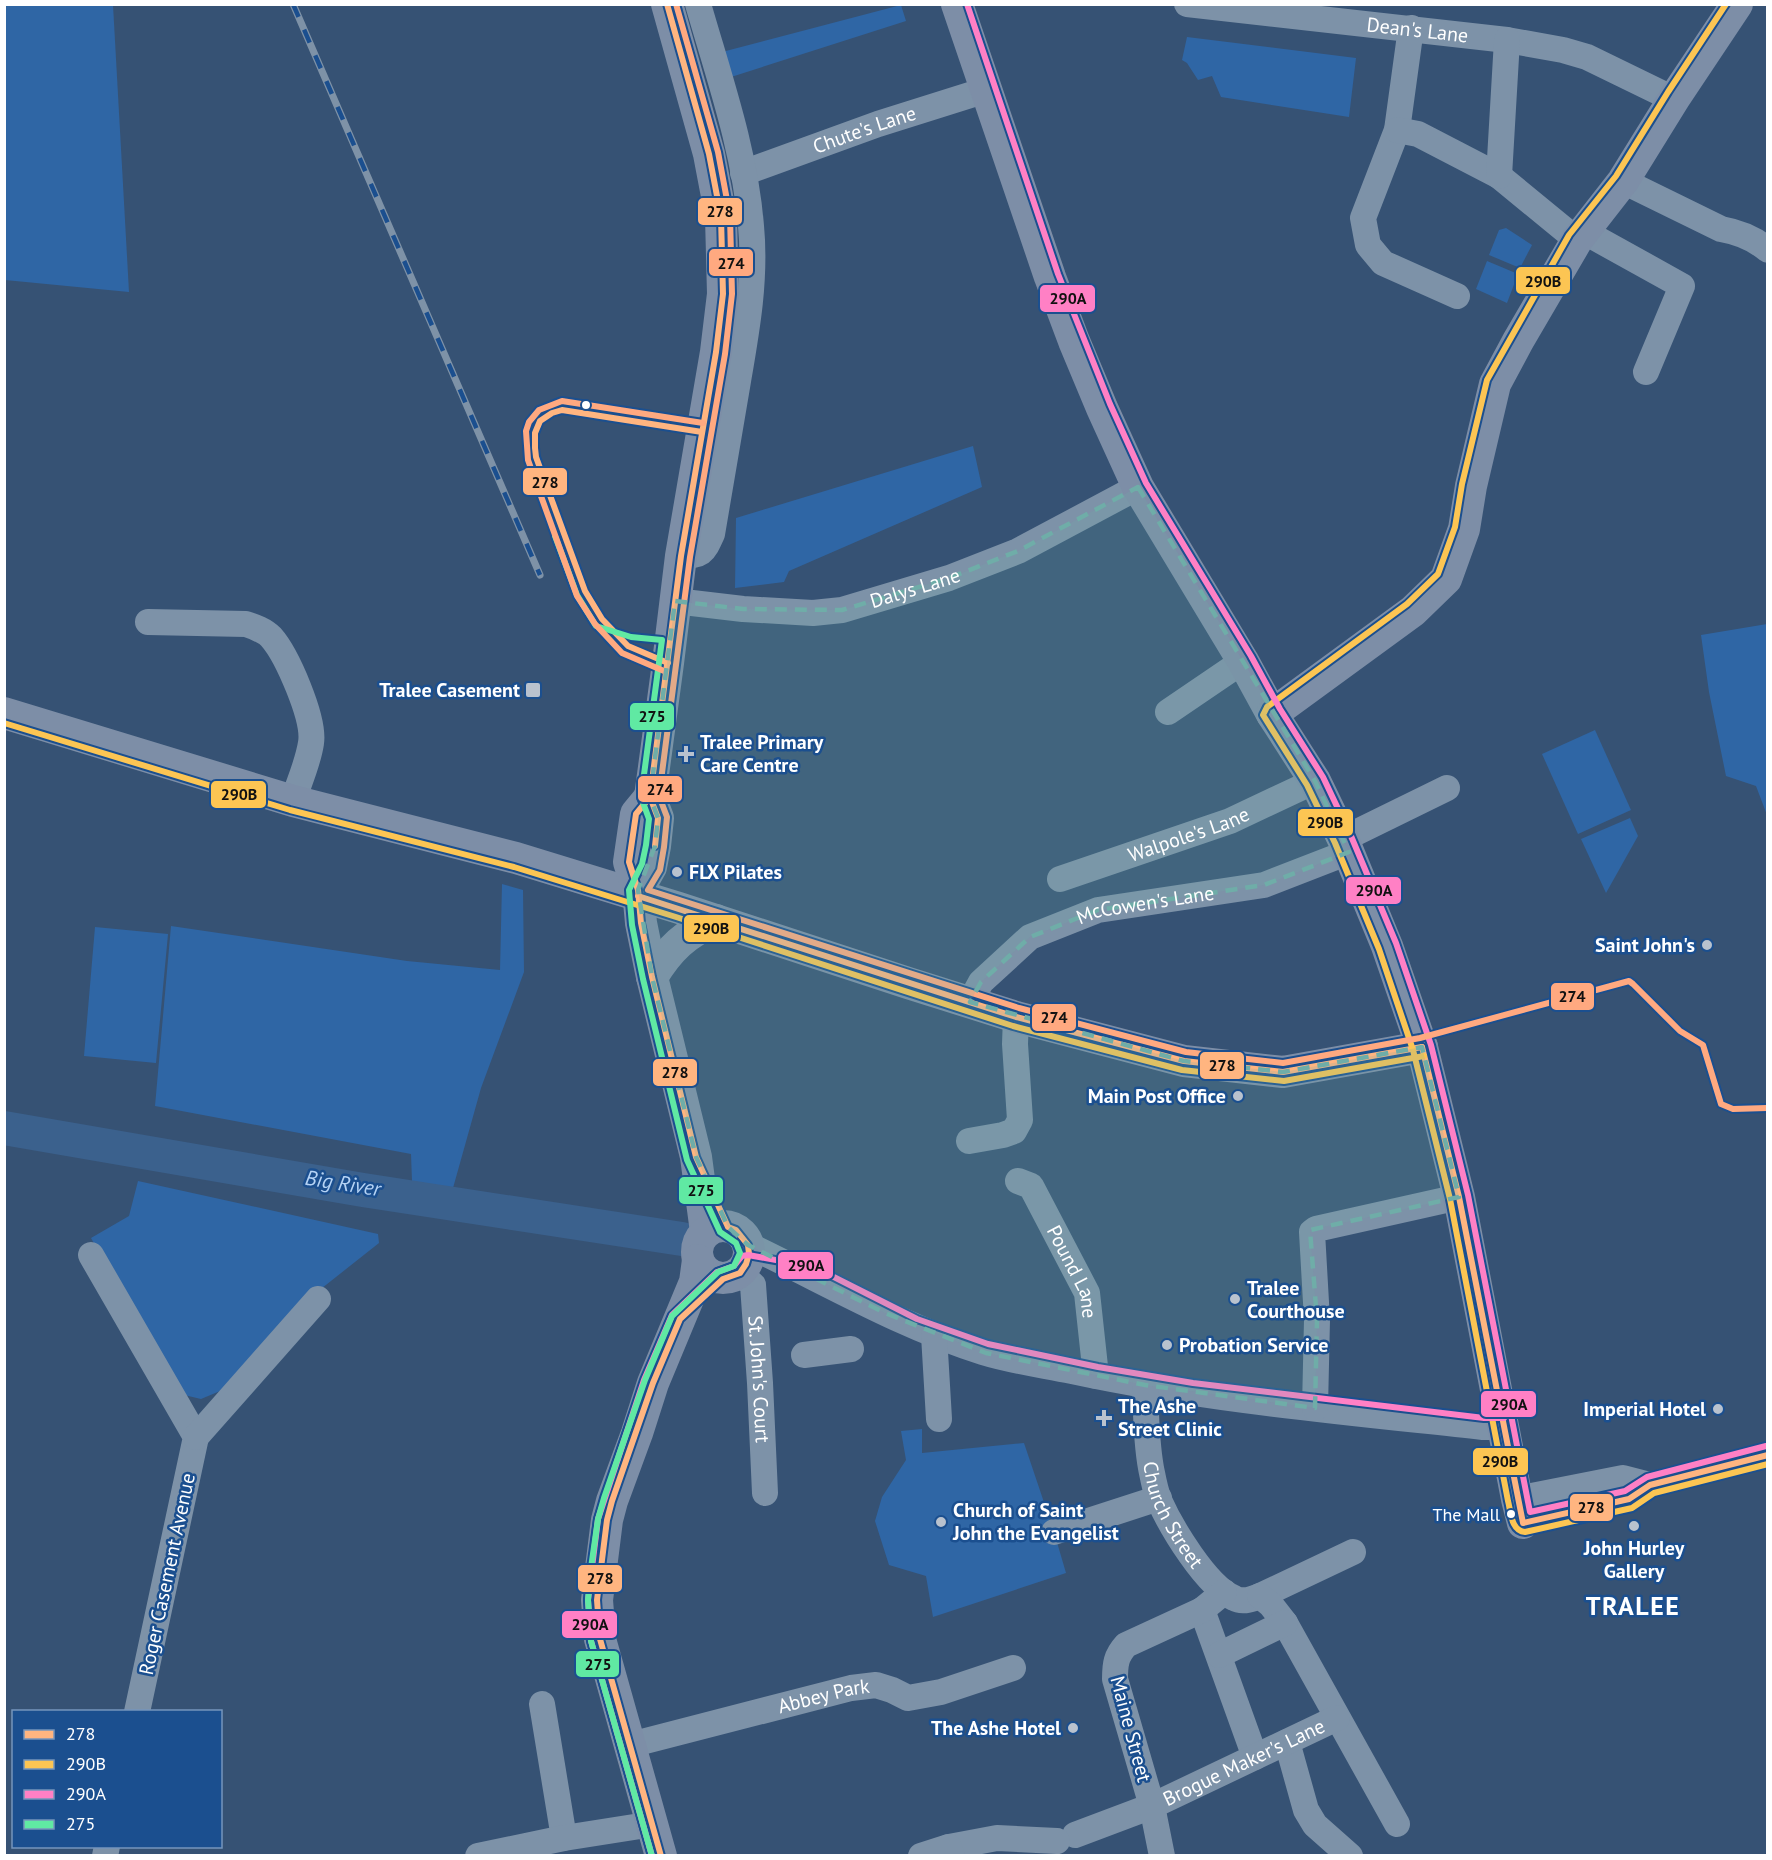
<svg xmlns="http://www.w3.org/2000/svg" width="1772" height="1860" font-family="'PT Sans',sans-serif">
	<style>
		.green { fill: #2f66a5 }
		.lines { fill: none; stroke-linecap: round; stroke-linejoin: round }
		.river { stroke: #3b618d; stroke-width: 34 }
		.minor { stroke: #7d92a8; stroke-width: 26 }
		.major { stroke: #7d8ea7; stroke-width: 32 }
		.rail-casing { stroke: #7e92a7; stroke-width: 7 }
		.rail { stroke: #1b4f8f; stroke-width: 4.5; stroke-dasharray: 14; stroke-linecap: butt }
		.bus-1-casing { stroke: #1b4f8f; stroke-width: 10 }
		.bus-2-casing { stroke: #1b4f8f; stroke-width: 10 }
		.bus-3-casing { stroke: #1b4f8f; stroke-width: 10 }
		.bus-4-casing { stroke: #1b4f8f; stroke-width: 10 }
		.bus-5-casing { stroke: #1b4f8f; stroke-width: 10 }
		.bus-1 { stroke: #ffb580; stroke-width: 6 }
		.bus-2 { stroke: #fcc553; stroke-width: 6 }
		.bus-3 { stroke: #ff80c5; stroke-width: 6 }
		.bus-4 { stroke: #60e9a3; stroke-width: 6 }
		.bus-5 { stroke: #ffa980; stroke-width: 6 }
		.marked { fill: #6fada8; fill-opacity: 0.2; stroke: #6fada8; stroke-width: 4.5; stroke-dasharray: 12 8; stroke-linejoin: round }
		.bus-dot { fill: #fff; stroke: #1b4f8f; stroke-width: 2 }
		.poi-dot { fill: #b9c2ce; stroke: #1b4f8f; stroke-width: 2 }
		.labels { text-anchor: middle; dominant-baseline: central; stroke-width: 5; stroke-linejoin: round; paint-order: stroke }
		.bus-label { font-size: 18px; fill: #fff; stroke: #1b4f8f; text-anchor: end }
		.street-label { font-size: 20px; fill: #fff; stroke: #1b4f8f }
		.poi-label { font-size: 20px; font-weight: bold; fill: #fff; stroke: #1b4f8f; text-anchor: start }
		.water-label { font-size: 21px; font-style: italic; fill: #b5d3f5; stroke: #1b4f8f }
		.district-label { font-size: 26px; font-weight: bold; letter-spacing: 1.5px; fill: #fff; stroke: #1b4f8f }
		.line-badge { stroke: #1b4f8f; stroke-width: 2 }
		.pale-badge-label { font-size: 16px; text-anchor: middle; font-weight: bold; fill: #111 }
	</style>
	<rect width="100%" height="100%" fill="#365274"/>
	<g class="green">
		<path d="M4,5H113L129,292L5,280Z"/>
		<path d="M901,5L906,21L728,78L722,52Z"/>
		<path d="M1187,37L1356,58L1349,117L1221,97L1212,76L1198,80L1187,63L1182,60Z"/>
		<path d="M1506,228L1532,245L1520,268L1489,255L1499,230Z"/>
		<path d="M1487,261L1518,274L1507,303L1476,289Z"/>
		<path d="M973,446L982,487L789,571L784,582L735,588L736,518Z"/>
		<path d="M1767,624H1768L1767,815L1756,786L1726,776L1709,692L1701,635Z"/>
		<path d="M1595,730L1631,810L1578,834L1542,754Z"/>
		<path d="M1630,818L1638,836L1606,893L1581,839Z"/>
		<path d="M502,884L523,890L524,972L481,1088L453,1188L412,1181L411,1154L155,1106L171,926L407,961L500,970Z"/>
		<path d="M95,927L168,934L156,1063L84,1056Z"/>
		<path d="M138,1181L378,1234L379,1243L312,1296L232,1386L201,1399L180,1394L168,1378L91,1238L129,1216Z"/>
		<path d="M922,1429V1453L1024,1443L1054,1532L1066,1573L933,1617L926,1576L889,1565L875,1521L882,1497L906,1460L901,1431Z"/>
	</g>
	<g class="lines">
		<path class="river" d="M4,1128L363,1190L682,1239"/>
		<g class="minor">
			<path id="s1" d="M1187,4L1507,40L1563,50L1587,57L1663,94L1675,97"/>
			<path d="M1411,28L1397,130L1363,218L1368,245L1383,263L1457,296"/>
			<path d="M1397,130L1418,134L1499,176L1577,240"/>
			<path id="s2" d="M743,173L878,124L986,90"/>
			<path d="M1499,176L1507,40"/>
			<path d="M1623,181L1721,229C1738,232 1754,238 1768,250"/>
			<path d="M1583,231L1682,286L1646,372"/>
			<path d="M681,556C702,555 703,554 712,534C721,483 729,432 738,381C747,329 756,278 751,226C745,151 719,77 698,4"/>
			<path id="s3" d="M675,601L743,609L813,613L842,610L949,578L1018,551L1138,487"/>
			<path d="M148,622L246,624C255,627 264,630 271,637C287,655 315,719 311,743C308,763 299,782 293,801"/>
			<path d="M1168,712L1243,661"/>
			<path d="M1343,839L1447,788"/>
			<path id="s4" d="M1060,879L1230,821L1315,781"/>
			<path id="s5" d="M970,1002L981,982L1030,937L1098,910L1264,885L1349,852"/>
			<path d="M969,1141L1003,1135L1014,1131L1020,1120L1015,1044L1016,1017"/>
			<path id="s6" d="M1018,1181L1031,1186L1087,1293L1096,1376"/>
			<path d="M748,1245C826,1282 900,1326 983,1352C1012,1361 1043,1365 1072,1371C1207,1400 1346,1412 1483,1427H1504"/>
			<path d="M91,1255L196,1437L137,1712"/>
			<path id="s7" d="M740,1273L753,1285L760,1383L765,1493"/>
			<path d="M934,1335L939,1419"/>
			<path d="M804,1355L851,1349"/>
			<path id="s8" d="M1145,1385C1146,1413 1146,1441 1151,1468C1153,1478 1155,1490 1159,1500C1171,1527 1206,1586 1234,1598C1243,1603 1251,1599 1260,1596L1353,1552"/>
			<path d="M1315,1408L1317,1320L1312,1232L1316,1229L1459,1197"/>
			<path d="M196,1437L318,1299"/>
			<path d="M1517,1499L1623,1478L1650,1485"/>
			<path d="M1523,1523L1629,1499L1650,1485L1768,1455"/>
			<path d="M1054,1532L1159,1498"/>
			<path d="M1260,1596L1271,1605L1285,1623L1397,1824"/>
			<path d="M1202,1610L1255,1757"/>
			<path d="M1219,1655L1285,1623"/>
			<path d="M542,1704L564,1838"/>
			<path d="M1287,1742L1306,1810L1315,1825L1350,1856"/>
			<path id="s9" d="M630,1745L851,1688L876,1685L892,1690L908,1698L941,1692L1013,1668"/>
			<path id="s10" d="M1075,1835L1152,1806L1337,1718"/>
			<path d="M949,1847L997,1838L1057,1841"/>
			<path d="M105,1856L107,1846"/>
			<path d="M478,1856L564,1838L653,1824"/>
			<path d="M921,1856L949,1847L952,1856"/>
			<path d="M1162,1856L1152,1806L1115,1679C1115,1664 1116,1656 1126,1645L1202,1610L1224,1592"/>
		</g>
		<g class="major">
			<path d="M957,4L1050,277L1074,341L1102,408L1138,487L1243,661L1272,714L1315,781L1343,839L1387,946L1422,1047L1459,1197L1517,1499L1523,1523"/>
			<path d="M4,713L293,801L516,858L679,908L908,983L1016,1017L1184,1061L1283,1072L1422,1047"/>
			<path d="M1272,714L1413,611L1446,579L1464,529L1471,486L1495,384L1518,341L1577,240L1623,181L1675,97L1737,4"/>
			<path d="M650,797L636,814L629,862L638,890L641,923L652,977L696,1157L706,1232"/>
			<path d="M638,890L651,867L655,846L658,818L650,797L668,663L681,556L716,352L723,294L721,217L709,154L667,4"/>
			<path d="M652,977C670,948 685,934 716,920"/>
			<circle cx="723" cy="1252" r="26"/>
			<path d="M661,1856L600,1639L597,1600L607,1520L612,1501L637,1433L653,1383L695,1282L698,1260"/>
		</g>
		<g class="rail-casing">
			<path id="rail" d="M293,4L540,575"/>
		</g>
		<use href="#rail" class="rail"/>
		<g class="bus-1-casing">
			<g id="bus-1">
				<path d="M668,663L628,646L602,619L585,591L536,457L535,448V433L540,421L552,413L562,410L702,432"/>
				<path d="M650,797L636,814L629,862L638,890L641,923L652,977L696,1157L728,1227L736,1230L748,1245L749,1254L746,1264L740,1273L723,1279L680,1319L653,1383L612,1501L607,1520L597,1600L600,1639L661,1856"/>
				<path d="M655,846L658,818L650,797L681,556L716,352L723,294L721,217L709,154L667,4"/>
				<path d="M638,896L1016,1017L1184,1061L1283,1072L1422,1047"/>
				<path d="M1422,1047L1459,1197L1523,1523L1629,1499L1650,1485L1768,1455"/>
			</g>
		</g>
		<g class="bus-2-casing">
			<g id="bus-2">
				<path d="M1726,4L1668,92L1616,176L1569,235L1487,380L1462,484L1455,527L1438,574L1407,604L1267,707L1263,715L1307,785L1335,843L1379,949L1413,1050L1450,1199L1508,1501C1511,1512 1511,1531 1525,1532L1632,1508L1654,1493L1768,1464"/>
				<path d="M4,723L290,810L514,867L676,917L1013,1026L1182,1070L1284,1081L1424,1056"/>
			</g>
		</g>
		<g class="bus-3-casing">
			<g id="bus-3">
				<path d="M967,4L1058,274L1110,404L1146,483L1251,656L1280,709L1323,777L1351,836L1396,943L1431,1045L1468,1195L1530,1512L1625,1491L1647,1477L1766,1446"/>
				<path d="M652,1856L591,1641L588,1600L598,1519L644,1380L672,1315L717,1272L734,1266L742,1256L748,1255L814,1267L917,1319L988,1344L1098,1367L1193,1383L1484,1418H1504"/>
			</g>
		</g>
		<g class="bus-4-casing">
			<path id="bus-4" d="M555,536L577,595L596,626L631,637L662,640L641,797L649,819L646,845L642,864L629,890L632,925L643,979L687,1160L720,1232L736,1243L740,1253L734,1266L718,1272L672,1316L645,1380L604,1498L598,1519L591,1568L588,1600L591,1641L652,1856"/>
		</g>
		<g class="bus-5-casing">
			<g id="bus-5">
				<path d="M676,4L718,152L730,216L732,294L725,354L690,557L659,796L667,817L664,847L660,870L648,890L1019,1008L1186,1052L1283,1063L1420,1038L1629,981L1633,984L1680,1031L1703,1045L1721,1104L1733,1109L1767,1108"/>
				<path d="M664,671L622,653L595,624L577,596L528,460L526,431L529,422L539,410L562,401L703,423"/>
			</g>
		</g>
		<use href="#bus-1" class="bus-1"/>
		<use href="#bus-2" class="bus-2"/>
		<use href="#bus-3" class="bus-3"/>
		<use href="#bus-4" class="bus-4"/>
		<use href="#bus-5" class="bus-5"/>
	</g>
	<path class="marked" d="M1138,487L1315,781L1349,852L1264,885L1098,910L1030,937L981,982L970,1002L1184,1061L1283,1072L1422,1047L1459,1197L1310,1230L1317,1320L1315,1408L1145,1385L986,1353L885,1313L748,1245L728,1227L696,1157L652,977L638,890L655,846L658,818L650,797L675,601L743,609L842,610L949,578L1018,551Z"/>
	<g class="bus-dot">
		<circle cx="586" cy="405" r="5"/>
		<circle cx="1511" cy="1514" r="5"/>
	</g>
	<g class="poi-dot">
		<rect x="525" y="682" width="16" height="16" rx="3"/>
		<path d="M683 745h6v6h6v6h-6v6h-6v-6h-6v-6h6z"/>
		<circle cx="677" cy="872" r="6"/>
		<circle cx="1707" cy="945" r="6"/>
		<circle cx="1238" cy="1096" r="6"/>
		<circle cx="1235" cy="1299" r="6"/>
		<circle cx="1167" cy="1345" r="6"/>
		<circle cx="1718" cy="1409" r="6"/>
		<path d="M1101 1409h6v6h6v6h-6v6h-6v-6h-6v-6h6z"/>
		<circle cx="941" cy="1522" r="6"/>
		<circle cx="1634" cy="1526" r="6"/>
		<circle cx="1073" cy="1728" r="6"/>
	</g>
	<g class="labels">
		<g class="bus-label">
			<text x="1500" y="1514">The Mall</text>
		</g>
		<g class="street-label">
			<text stroke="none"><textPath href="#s1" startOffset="232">Dean's Lane</textPath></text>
			<text stroke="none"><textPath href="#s2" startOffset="129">Chute's Lane</textPath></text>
			<text stroke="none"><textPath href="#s3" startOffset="244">Dalys Lane</textPath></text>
			<text stroke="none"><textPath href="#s4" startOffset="136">Walpole's Lane</textPath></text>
			<text stroke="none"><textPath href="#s5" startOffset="210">McCowen's Lane</textPath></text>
			<text stroke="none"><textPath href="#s6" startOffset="110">Pound Lane</textPath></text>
			<text stroke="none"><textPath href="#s7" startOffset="112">St. John's Court</textPath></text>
			<text stroke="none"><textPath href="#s8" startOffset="135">Church Street</textPath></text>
			<text transform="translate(167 1574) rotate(-78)">Roger Casement Avenue</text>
			<text stroke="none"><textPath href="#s9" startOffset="200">Abbey Park</textPath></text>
			<text transform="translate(1131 1729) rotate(75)">Maine Street</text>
			<text stroke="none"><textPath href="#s10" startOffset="184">Brogue Maker's Lane</textPath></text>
		</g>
		<g class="poi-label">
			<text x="520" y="690" text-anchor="end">Tralee Casement</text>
			<text x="700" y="742">Tralee Primary<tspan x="700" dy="23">Care Centre</tspan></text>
			<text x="689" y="872">FLX Pilates</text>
			<text x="1695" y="945" text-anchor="end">Saint John's</text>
			<text x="1226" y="1096" text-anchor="end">Main Post Office</text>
			<text x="1247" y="1288">Tralee<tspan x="1247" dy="23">Courthouse</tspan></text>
			<text x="1179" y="1345">Probation Service</text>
			<text x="1118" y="1406">The Ashe<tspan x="1118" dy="23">Street Clinic</tspan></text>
			<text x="1706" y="1409" text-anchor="end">Imperial Hotel</text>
			<text x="953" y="1510">Church of Saint<tspan x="953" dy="23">John the Evangelist</tspan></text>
			<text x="1634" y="1548" text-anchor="middle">John Hurley<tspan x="1634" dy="23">Gallery</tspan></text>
			<text x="1061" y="1728" text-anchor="end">The Ashe Hotel</text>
		</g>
		<g class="water-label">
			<text transform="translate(343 1183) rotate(9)">Big River</text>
		</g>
		<g class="district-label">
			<text x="1633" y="1605">TRALEE</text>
		</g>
	</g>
	<g class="line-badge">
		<rect x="697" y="197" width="46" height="29" rx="6" fill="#ffb580"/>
		<rect x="708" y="248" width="46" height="29" rx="6" fill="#ffa980"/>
		<rect x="1515" y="266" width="56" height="29" rx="6" fill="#fcc553"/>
		<rect x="1039" y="284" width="57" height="29" rx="6" fill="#ff80c5"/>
		<rect x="522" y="467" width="46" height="29" rx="6" fill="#ffb580"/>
		<rect x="629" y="702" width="46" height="29" rx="6" fill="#60e9a3"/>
		<rect x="637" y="775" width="46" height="28" rx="6" fill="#ffa980"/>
		<rect x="210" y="780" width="57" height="29" rx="6" fill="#fcc553"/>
		<rect x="1297" y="808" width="57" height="29" rx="6" fill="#fcc553"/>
		<rect x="1345" y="876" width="57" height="29" rx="6" fill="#ff80c5"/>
		<rect x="683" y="914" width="57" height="29" rx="6" fill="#fcc553"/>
		<rect x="1550" y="982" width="45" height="29" rx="6" fill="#ffa980"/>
		<rect x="1031" y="1003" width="46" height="29" rx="6" fill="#ffa980"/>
		<rect x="1199" y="1051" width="46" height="29" rx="6" fill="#ffb580"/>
		<rect x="652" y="1058" width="46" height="29" rx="6" fill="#ffb580"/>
		<rect x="678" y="1176" width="46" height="29" rx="6" fill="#60e9a3"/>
		<rect x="777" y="1251" width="57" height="29" rx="6" fill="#ff80c5"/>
		<rect x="1480" y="1390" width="57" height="28" rx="6" fill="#ff80c5"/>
		<rect x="1472" y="1447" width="57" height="29" rx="6" fill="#fcc553"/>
		<rect x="1569" y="1493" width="45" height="29" rx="6" fill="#ffb580"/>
		<rect x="577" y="1564" width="46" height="29" rx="6" fill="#ffb580"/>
		<rect x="561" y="1610" width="57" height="29" rx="6" fill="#ff80c5"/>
		<rect x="575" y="1650" width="45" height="28" rx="6" fill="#60e9a3"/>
	</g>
	<g class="pale-badge-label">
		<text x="720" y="217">278</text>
		<text x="731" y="269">274</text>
		<text x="1543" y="287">290B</text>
		<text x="1068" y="304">290A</text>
		<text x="545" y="488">278</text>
		<text x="652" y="722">275</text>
		<text x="660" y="795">274</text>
		<text x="239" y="800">290B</text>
		<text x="1325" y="828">290B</text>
		<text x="1374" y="896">290A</text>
		<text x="711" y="934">290B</text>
		<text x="1572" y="1002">274</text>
		<text x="1054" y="1023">274</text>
		<text x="1222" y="1071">278</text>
		<text x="675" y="1078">278</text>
		<text x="701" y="1196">275</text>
		<text x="806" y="1271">290A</text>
		<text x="1509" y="1410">290A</text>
		<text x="1500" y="1467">290B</text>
		<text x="1591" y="1513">278</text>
		<text x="600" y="1584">278</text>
		<text x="590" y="1630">290A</text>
		<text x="598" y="1670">275</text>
	</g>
	<rect width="1772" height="1860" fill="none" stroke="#ffffff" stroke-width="12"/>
	<rect x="12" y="1710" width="210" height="138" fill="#1b4f8f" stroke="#7695bc" stroke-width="1.5"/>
	<rect x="24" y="1730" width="30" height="9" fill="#ffb580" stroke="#7695bc" stroke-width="1.5"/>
	<text x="66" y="1740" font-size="18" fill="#ffffff">278</text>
	<rect x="24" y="1760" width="30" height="9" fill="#fcc553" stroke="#7695bc" stroke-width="1.5"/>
	<text x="66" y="1770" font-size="18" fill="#ffffff">290B</text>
	<rect x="24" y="1790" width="30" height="9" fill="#ff80c5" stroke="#7695bc" stroke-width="1.5"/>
	<text x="66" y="1800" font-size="18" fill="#ffffff">290A</text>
	<rect x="24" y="1820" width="30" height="9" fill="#60e9a3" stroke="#7695bc" stroke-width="1.5"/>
	<text x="66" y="1830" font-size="18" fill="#ffffff">275</text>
</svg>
